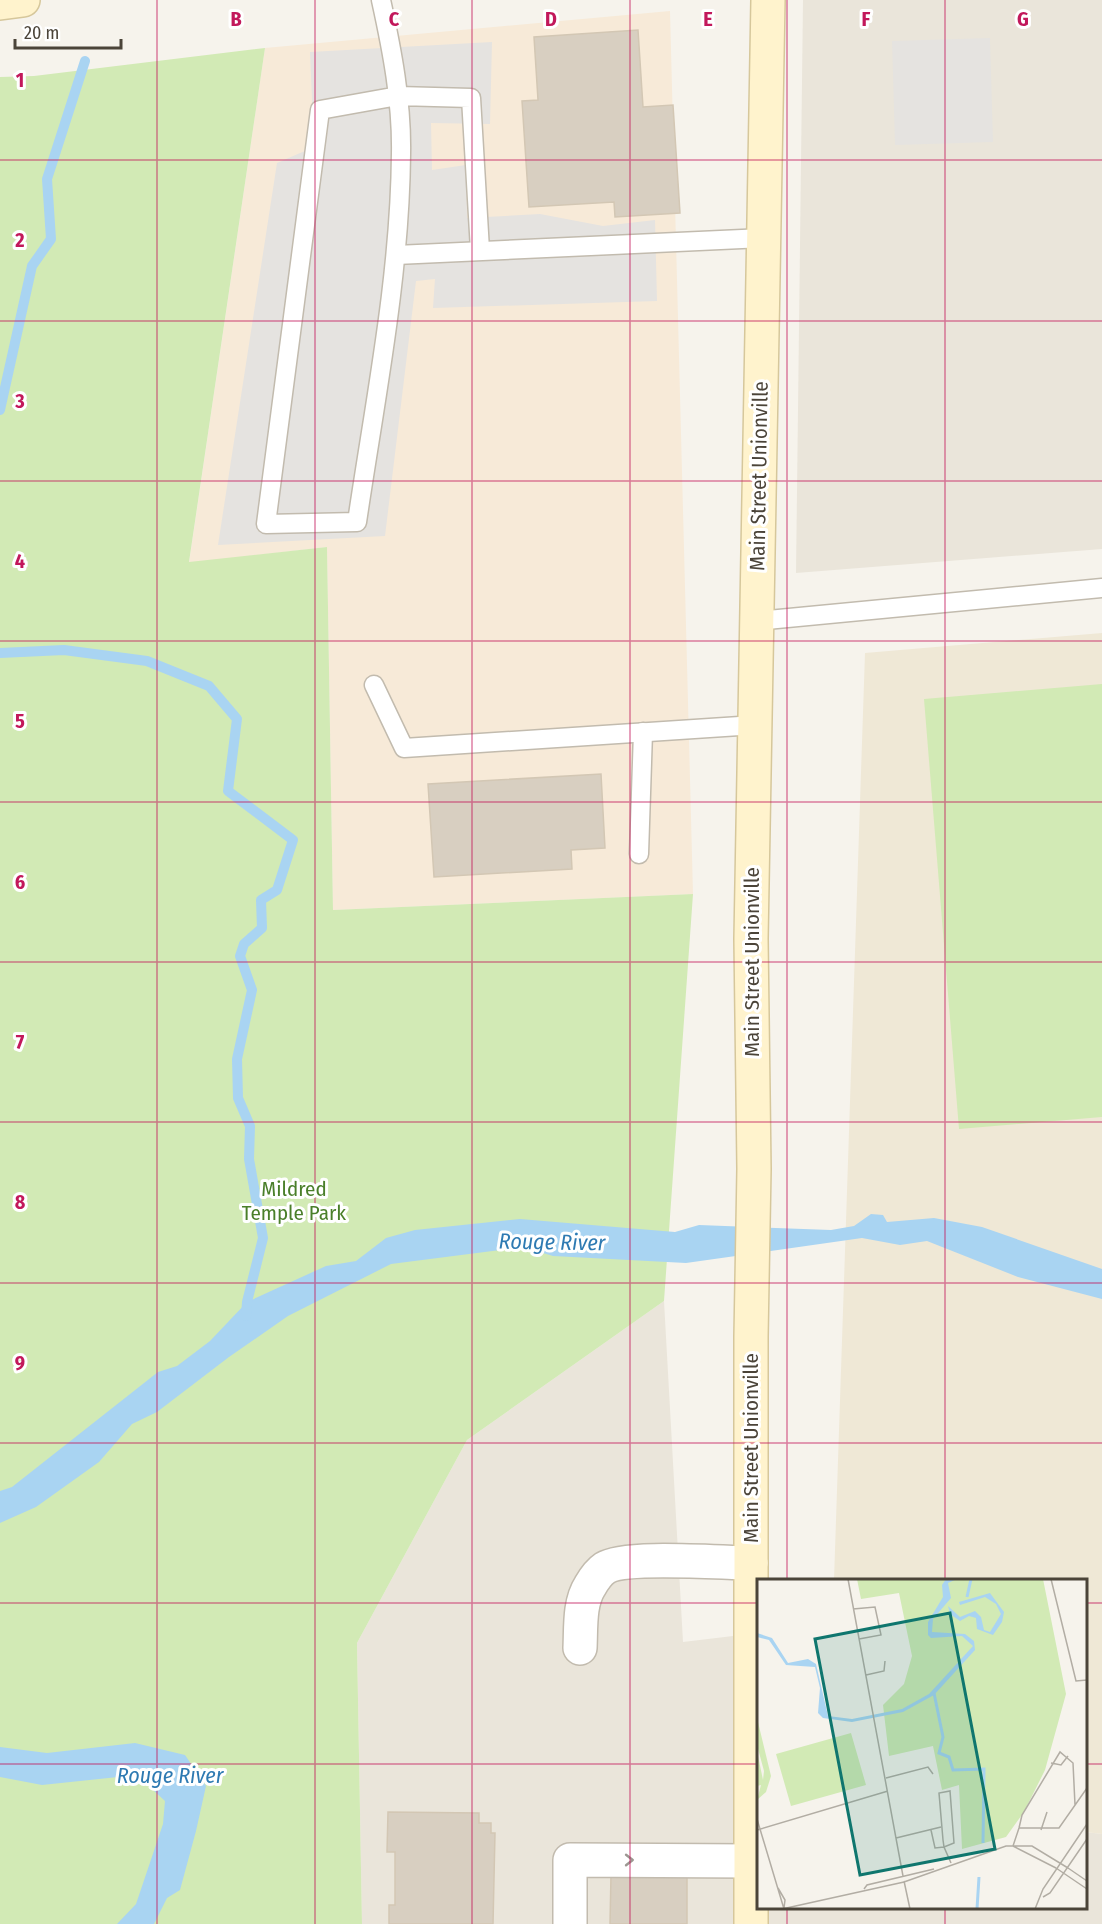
<svg xmlns="http://www.w3.org/2000/svg" width="1102" height="1924" font-family="'Fira Sans Condensed',sans-serif">
	<style>
		.residential { fill: #eae5da }
		.commercial { fill: #f7ead8 }
		.education { fill: #efe8d6 }
		.green { fill: #d2eab5 }
		.parking { fill: #e5e3e0 }
		.water { fill: #a9d4f2 }
		.lines { fill: none; stroke-linecap: round; stroke-linejoin: round }
		.stream { stroke: #a9d4f2; stroke-width: 10 }
		.building { fill: #d8cfc1; stroke: #d3c7b4; stroke-width: 1.5 }
		.service-casing { stroke: #c2bbae; stroke-width: 21 }
		.minor-casing { stroke: #c2bbae; stroke-width: 36 }
		.secondary-casing { stroke: #d6c79b; stroke-width: 36 }
		.service { stroke: #fff; stroke-width: 18 }
		.minor { stroke: #fff; stroke-width: 33 }
		.secondary { stroke: #fff3cd; stroke-width: 33 }
		.oneway { stroke: #9c9892 }
		.grid { fill: none; stroke: #c2185b; stroke-width: 1.5; stroke-opacity: 0.55 }
		.labels { text-anchor: middle; dominant-baseline: central; stroke-width: 6; stroke-linejoin: round; paint-order: stroke }
		.street-label { font-size: 21px; fill: #4b4439; stroke: #fff }
		.park-label { font-size: 21px; fill: #4a7f2a; stroke: #fff }
		.water-label { font-size: 22px; font-style: italic; fill: #2e7ab2; stroke: #fff }
		.inset-river { fill: none; stroke: #a9d4f2; stroke-width: 3 }
		.inset-road { fill: none; stroke: #b2ada4; stroke-width: 1.5 }
		.view { fill: #0f766e; fill-opacity: 0.15; stroke: #0f766e; stroke-width: 3 }
		.inset-edge { fill: none; stroke: #4b4439; stroke-width: 3 }
		.grid-label { font-size: 20px; text-anchor: middle; font-weight: bold; fill: #c2185b; stroke: #fff; stroke-width: 6; stroke-linejoin: round; paint-order: stroke }
	</style>
	<rect width="100%" height="100%" fill="#f6f3ec"/>
	<g class="residential">
		<path d="M803,0H1102V549L796,573Z"/>
		<path d="M664,1301L683,1642L758,1633V1908H1086V1832L1102,1834V1924H362L357,1643L467,1440Z"/>
	</g>
	<path class="commercial" d="M670,11L693,894L333,910L327,547L189,563L265,48Z"/>
	<path class="education" d="M1102,633V1834L1086,1832V1580H834L865,653Z"/>
	<g class="green">
		<path d="M265,48L189,562L327,547L333,910L693,894L664,1301L467,1440L357,1643L362,1924H0V77L34,76Z"/>
		<path d="M1102,684V1117L959,1129L924,699Z"/>
	</g>
	<g class="parking">
		<path d="M990,38L993,142L895,145L892,41Z"/>
		<path d="M492,42L490,124L431,123L432,170L466,165L467,218L540,214L603,226L655,220L657,301L433,308L435,279L416,281L385,536L218,545L277,163L314,147L310,52Z"/>
	</g>
	<g class="water">
		<path d="M871,1214L883,1215L887,1222L934,1218L982,1227L1102,1269V1299L1018,1277L927,1241L900,1245L862,1238L686,1263L553,1256L523,1247L391,1264L288,1316L229,1357L157,1412L132,1424L99,1462L36,1507L0,1523V1491L12,1487L158,1372L177,1366L210,1341L247,1302L326,1266L356,1261L386,1238L415,1230L520,1219L675,1232L699,1225L831,1230L854,1226Z"/>
		<path d="M135,1743L185,1755L206,1786L196,1831L180,1890L167,1898L154,1924H117L136,1904L163,1824L165,1801L137,1775L42,1785L0,1777V1747L47,1753Z"/>
	</g>
	<g class="lines">
		<g class="stream">
			<path d="M0,410L32,266L51,239L47,179L85,61"/>
			<path d="M0,653L64,650L147,661L209,686L237,719L228,791L293,840L277,890L261,900L262,928L244,944L240,956L252,990L237,1059L238,1098L250,1126L249,1159L263,1238L247,1302L246,1316"/>
		</g>
	</g>
	<g class="building">
		<path d="M638,30L643,107L673,105L680,213L615,217L614,202L529,207L522,101L538,100L534,37Z"/>
		<path d="M601,774L605,848L571,850L572,869L434,877L428,784Z"/>
		<path d="M388,1812L479,1813V1823H491V1833H495L493,1924H389V1905H395V1852H387Z"/>
		<path d="M611,1875L687,1876V1924H610Z"/>
	</g>
	<g class="lines">
		<g class="service-casing">
			<g id="service">
				<path d="M381,0C392,50 402,102 401,154C400,277 375,400 357,522L266,524L320,110L398,96L471,98L480,250"/>
				<path d="M396,255L764,238"/>
				<path d="M757,621L1102,588"/>
				<path d="M374,685L404,748L755,725"/>
				<path d="M639,854L643,732"/>
			</g>
		</g>
		<g class="minor-casing">
			<g id="minor">
				<path d="M580,1648C581,1628 579,1603 590,1586C594,1579 599,1572 605,1568C625,1555 722,1563 751,1563"/>
				<path d="M570,1924V1860L751,1861"/>
			</g>
		</g>
		<g class="secondary-casing">
			<g id="secondary">
				<path d="M0,3L23,0"/>
				<path d="M751,1924V1337L754,1169L751,939L768,0"/>
			</g>
		</g>
		<use href="#service" class="service"/>
		<use href="#minor" class="minor"/>
		<use href="#secondary" class="secondary"/>
	</g>
	<defs><path id="oneway-chevron" d="M-2-3.5L2.5 0L-2 3.5" fill="none" stroke-width="1.6" stroke-linecap="round" stroke-linejoin="round" transform="scale(1.5)"/></defs>
	<use class="oneway" href="#oneway-chevron" transform="translate(629 1860)"/>
	<path class="grid" d="M157,0V1924M315,0V1924M472,0V1924M630,0V1924M787,0V1580M945,0V1580M0,160H1102M0,321H1102M0,481H1102M0,641H1102M0,802H1102M0,962H1102M0,1122H1102M0,1283H1102M0,1443H1102M0,1603H758M1086,1603H1102M0,1764H758M1086,1764H1102M787,1908V1924M945,1908V1924"/>
	<g class="labels">
		<g class="street-label">
			<text transform="translate(759 476) rotate(-89)">Main Street Unionville</text>
			<text transform="translate(752 962) rotate(-90)">Main Street Unionville</text>
			<text transform="translate(751 1448) rotate(-90)">Main Street Unionville</text>
		</g>
		<g class="park-label">
			<text x="294" y="1189">Mildred<tspan x="294" dy="24">Temple Park</tspan></text>
		</g>
		<g class="water-label">
			<text transform="translate(552 1242) rotate(1)">Rouge River</text>
			<text x="170" y="1775">Rouge River</text>
		</g>
	</g>
	<g transform="translate(757 1579)">
		<rect width="330" height="330" fill="#f6f3ec"/>
		<path d="M100,0H286L309,115L288,191L267,233L249,258L205,270L202,206L185,211L176,167L132,177L126,126L147,105L155,77L142,14L104,20ZM0,139L14,197L9,213L0,221L4,206L0,207V172L6,201L7,192L0,166ZM94,154L109,206L34,227L19,175Z" fill="#d2eab5"/>
		<path d="M189,0H200L191,4L194,19L176,40L175,53L208,55L217,62L218,71L177,116L146,133L95,143L66,139L61,134L63,109L58,88L29,86L12,61L0,58V54L15,59L31,84L51,80L59,85L71,137L95,140L145,130L172,115L216,67L205,57L174,59L171,56V43L186,18L185,6ZM233,14L247,33L245,43L236,56L220,50L219,39L212,37L203,42L193,35L191,27L203,38L218,32L224,38L227,51L233,53L244,35L239,25L228,18L203,26L202,23Z" fill="#a9d4f2"/>
		<path class="inset-river" d="M210,18L214,0M177,114L186,158L182,174L192,178L196,191L227,190L226,264M220,330L222,298"/>
		<path class="inset-road" d="M91,0L146,297M294,0L319,102L330,101M96,30L118,28L124,56L102,60M109,96L127,92L128,82M294,184L304,186L311,177M129,199L171,188L176,195M0,240L27,330M262,249L265,236L303,173L316,184L318,226M0,251L131,212M174,251L178,269L187,268L197,264L193,212L182,214L186,261L187,268L194,284M284,251L290,233M139,259L184,248M256,267L262,249H302L330,209M256,267L299,289M299,289L330,310M311,289L330,302M147,302L153,330M21,309L28,321L27,329M107,310L110,306L177,290M286,318L293,314L330,260M25,330L147,303L249,267H275L311,289M278,330L286,310L330,245"/>
		<path class="view" d="M193,34L238,270L103,296L58,60Z"/>
		<rect width="330" height="330" class="inset-edge"/>
	</g>
	<g class="grid-label">
		<text x="236" y="26">B</text>
		<text x="394" y="26">C</text>
		<text x="551" y="26">D</text>
		<text x="708" y="26">E</text>
		<text x="866" y="26">F</text>
		<text x="1023" y="26">G</text>
		<text x="20" y="87">1</text>
		<text x="20" y="247">2</text>
		<text x="20" y="408">3</text>
		<text x="20" y="568">4</text>
		<text x="20" y="728">5</text>
		<text x="20" y="889">6</text>
		<text x="20" y="1049">7</text>
		<text x="20" y="1209">8</text>
		<text x="20" y="1370">9</text>
	</g>
	<path d="M15 39v9h106v-9" fill="none" stroke="#4b4439" stroke-width="3"/>
	<text x="24" y="39" font-size="18" fill="#4b4439" stroke="#ffffff" stroke-width="4.5" paint-order="stroke">20 m</text>
</svg>
